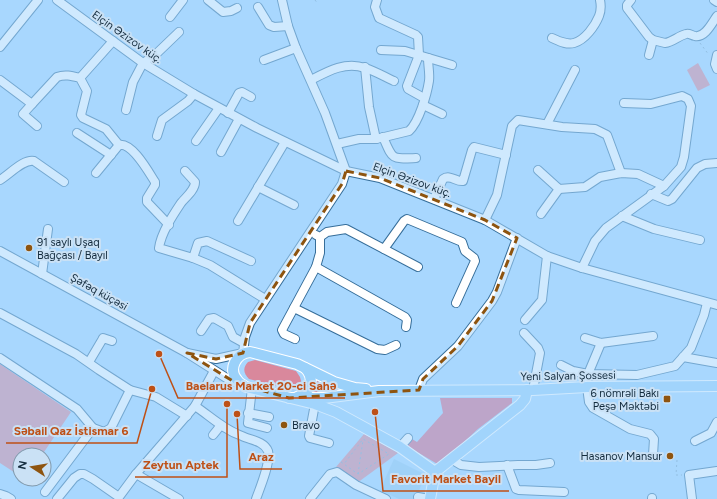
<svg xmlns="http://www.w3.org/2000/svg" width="717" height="499" font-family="Figtree,sans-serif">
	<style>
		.built { fill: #95c9f2 }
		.green { fill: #d9889c }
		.forest { fill: #d86989 }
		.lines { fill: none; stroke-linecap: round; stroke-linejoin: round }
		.minor-casing { stroke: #366e9a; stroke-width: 10 }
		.major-casing { stroke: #fff; stroke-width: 12 }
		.path { stroke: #7aa2c3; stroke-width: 1; stroke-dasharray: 2 3; stroke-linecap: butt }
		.minor { stroke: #fff; stroke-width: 8 }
		.major { stroke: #9ad1fa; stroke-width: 10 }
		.marked { fill: none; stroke: #8e540f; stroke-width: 3; stroke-dasharray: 8 5; stroke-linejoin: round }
		.poi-dot { fill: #8e540f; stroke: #cae1f5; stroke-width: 1.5 }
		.labels { text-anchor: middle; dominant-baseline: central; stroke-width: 4; stroke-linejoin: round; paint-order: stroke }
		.street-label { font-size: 11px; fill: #142c3e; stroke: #cae1f5 }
		.poi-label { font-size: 11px; fill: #142c3e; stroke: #cae1f5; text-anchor: start }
		.leader { fill: none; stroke: #be5016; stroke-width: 1.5 }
		.callout-dot { fill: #be5016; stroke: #cae1f5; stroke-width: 1.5 }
		.callout-label { font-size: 12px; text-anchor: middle; font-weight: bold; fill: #be5016; stroke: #cae1f5; stroke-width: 4; stroke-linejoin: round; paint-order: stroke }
	</style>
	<rect width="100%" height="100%" fill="#a8d7fe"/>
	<path class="built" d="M394,459L426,475L415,499H399L380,490Z"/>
	<g class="green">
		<path d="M698,63L710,85L698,91L687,70Z"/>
		<path d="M255,360L296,371L300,377L301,381L298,388L291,390L249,379C244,374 242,368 248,362Z"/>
		<path d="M0,364L71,412L42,455H20V476L0,463Z"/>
		<path d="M315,380L337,391L312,393L315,387Z"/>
		<path d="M364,434L398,453L357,483L336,467Z"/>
	</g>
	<path class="forest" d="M440,398H512V403L478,429L439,465L407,446L412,439L417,442L443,413Z"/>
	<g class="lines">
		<g class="minor-casing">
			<g id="minor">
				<path d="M57,0L143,63L194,94L257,128L346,171L380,178L485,220L547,256L582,268L717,305"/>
				<path d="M208,0L223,12L231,11L237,8"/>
				<path d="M377,0L375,7L379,18L416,35L418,37L419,55L407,86L408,89L424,98"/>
				<path d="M631,0L627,5V8L649,37L653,40L665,43C673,42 678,36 686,34C689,33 691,35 695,36C705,38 712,23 717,16"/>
				<path d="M714,0L717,2"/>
				<path d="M258,7L269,25L274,27L288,26"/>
				<path d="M170,17L183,0"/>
				<path d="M552,38C559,41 566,45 574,43C585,40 595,26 599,16C601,11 601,5 600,0"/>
				<path d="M0,47L38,0"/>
				<path d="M381,50L405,51L452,65"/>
				<path d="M649,55L653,40"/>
				<path d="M717,55L715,64L717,69"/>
				<path d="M264,60L296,48"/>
				<path d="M365,67L369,107L376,139"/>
				<path d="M80,78L113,41"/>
				<path d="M0,80L32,104L23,114L37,126"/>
				<path d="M311,80C328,71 346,61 365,68C375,71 385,77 394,81"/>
				<path d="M32,104L57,77C65,74 72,76 80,78L87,91L81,115L83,118L106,129L119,145"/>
				<path d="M423,105L442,114"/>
				<path d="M126,110L133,82L143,63L155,55L179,32"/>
				<path d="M228,113L239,93L242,92L251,97"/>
				<path d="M547,124L575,70"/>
				<path d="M77,133L111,155"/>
				<path d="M157,136L162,120L188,101L194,94"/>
				<path d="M383,137C393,160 391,159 416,158"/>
				<path d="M196,141L219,108"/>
				<path d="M337,144L359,139H376L409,131C419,122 427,94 429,81C430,74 428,66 428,58"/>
				<path d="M221,152L239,119"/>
				<path d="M538,170L559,189L585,187L600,177L621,173L638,174L664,186"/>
				<path d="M185,171L195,182C195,190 186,197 181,203C173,215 161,233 159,248L193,258L210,265L265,299"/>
				<path d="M96,173L119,145C132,142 148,171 155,182V185L147,198V202L169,225"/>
				<path d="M0,180C10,174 23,159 34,161L64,182"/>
				<path d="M258,187L294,205"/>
				<path d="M651,194L668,201L672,199L697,168L705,164L717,163"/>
				<path d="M434,199L443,179C450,174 456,182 463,181L472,150L474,147L506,155"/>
				<path d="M541,214L559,189"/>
				<path d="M622,216L654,229L700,240"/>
				<path d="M485,220L497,195L512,126L518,120L562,127L595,129L607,135L621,173"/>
				<path d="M238,221L285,142"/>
				<path d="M316,235L320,237L327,232L346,229L418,267"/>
				<path d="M384,249L404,221L407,219L462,242L465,251L474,258L475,261L456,303"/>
				<path d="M0,251L187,353L228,379L242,385"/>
				<path d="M193,258L198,243L207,241L251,261"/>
				<path d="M316,267L405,317L407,320L406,327"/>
				<path d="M582,268L595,241L606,228L664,186L681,167L684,157L691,106L688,99L682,96L651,104L624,103"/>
				<path d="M42,274L48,229"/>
				<path d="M294,308L377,349L385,350L396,345"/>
				<path d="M0,313L76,354L99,370L130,390L156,397L187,416"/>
				<path d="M525,320L542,300L547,256"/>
				<path d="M201,331L209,319L214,318L228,326L233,337L244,343"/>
				<path d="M524,333L538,348L540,353L533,390"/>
				<path d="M585,338L601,343L653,336"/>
				<path d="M295,339L284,334L282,330L316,267L320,253V237"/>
				<path d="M601,343L588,374L587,387L589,402L593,408L630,429L650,434L654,439L653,455"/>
				<path d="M187,353L216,359L243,353L245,337L250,323L342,184L346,171L325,113L296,48L288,26L282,0"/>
				<path d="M683,357L717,363"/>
				<path d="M0,358L77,409L93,428L45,492"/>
				<path d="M89,362L102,340L103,338L112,341"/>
				<path d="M561,365L573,371L588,374L637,375L675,366L691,348L704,315L707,303"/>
				<path d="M252,388L248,423L267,428"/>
				<path d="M419,390L423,379L458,346L492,301L497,292L517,238"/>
				<path d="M315,404L309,436L310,438L329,443"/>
				<path d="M195,406C210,416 224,430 242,436C250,440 264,441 268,451C271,462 260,488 256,499"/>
				<path d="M248,413L269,417"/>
				<path d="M93,428L104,432L111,428L130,390"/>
				<path d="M213,435L221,425"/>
				<path d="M695,441L711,433L717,422"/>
				<path d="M400,447L408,438"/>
				<path d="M451,459L461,465L479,467L518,465H536L550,463"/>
				<path d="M507,465L516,489L519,490L564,492"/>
				<path d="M136,474L179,499"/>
				<path d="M0,494L6,496L11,499"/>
				<path d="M418,497L429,499"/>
				<path d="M57,499L74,478L80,474H84L93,479L119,497L136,474L195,406L214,371"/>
				<path d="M310,499L330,474L337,472L356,485L386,499"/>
				<path d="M652,499V498"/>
				<path d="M692,499L689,475L717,471"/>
			</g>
		</g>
		<g class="major-casing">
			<g id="major">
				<path d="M366,389L355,388L334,382L297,364L250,352C236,353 227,370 238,381C240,384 244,385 246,387L315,404L336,412L400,447L435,472"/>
				<path d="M297,397C310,393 316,379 305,368"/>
				<path d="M289,398H324L379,391L533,390L587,387L717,386"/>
				<path d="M435,472L520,405L525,399L527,390"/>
				<path d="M430,499L435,472"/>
			</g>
		</g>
		<g class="path">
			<path d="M315,0L318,4"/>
			<path d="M700,43L709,55"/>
			<path d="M677,460L676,475H682"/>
			<path d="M341,462L358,474L389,454L363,439L344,464"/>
			<path d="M358,474L363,440"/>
		</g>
		<use href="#minor" class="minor"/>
		<use href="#major" class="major"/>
	</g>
	<path d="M0 0H717V499H0ZM346,171L380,178L485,220L517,238L492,301L458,346L423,379L419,390L289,398L236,383L187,353L216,359L243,353L250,323L342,184Z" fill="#a8d7fe" fill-opacity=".55" fill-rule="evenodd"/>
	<path class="marked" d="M346,171L380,178L485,220L517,238L492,301L458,346L423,379L419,390L289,398L236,383L187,353L216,359L243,353L250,323L342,184Z"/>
	<g class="poi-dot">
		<circle cx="29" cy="248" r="4"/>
		<rect x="663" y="395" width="8" height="8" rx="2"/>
		<circle cx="284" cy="425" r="4"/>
		<circle cx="670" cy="456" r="4"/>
	</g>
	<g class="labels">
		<g class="street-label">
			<text transform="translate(127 37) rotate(35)">Elçin Əzizov küç.</text>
			<text transform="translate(412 180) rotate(20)">Elçin Əzizov küç.</text>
			<text transform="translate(99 292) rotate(29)">Şəfəq küçəsi</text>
			<text transform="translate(568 376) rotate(-1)">Yeni Salyan Şossesi</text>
		</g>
		<g class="poi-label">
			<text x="37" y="242">91 saylı Uşaq<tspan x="37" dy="13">Bağçası / Bayıl</tspan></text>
			<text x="659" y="393" text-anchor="end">6 nömrəli Bakı<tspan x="659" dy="13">Peşə Məktəbi</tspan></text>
			<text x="292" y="425">Bravo</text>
			<text x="662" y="456" text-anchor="end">Hasanov Mansur</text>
		</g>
	</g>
	<path class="leader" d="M159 354L178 398H345M152 389L137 443H6M237 414L240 469H282M227 404L227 477H135M375 412L383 491H509"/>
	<g class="callout-dot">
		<circle cx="159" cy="354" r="4"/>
		<circle cx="152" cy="389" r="4"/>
		<circle cx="237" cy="414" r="4"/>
		<circle cx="227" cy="404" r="4"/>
		<circle cx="375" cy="412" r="4"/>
	</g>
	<g class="callout-label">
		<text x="261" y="390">Baelarus Market 20-ci Sahə</text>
		<text x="71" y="435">Səbail Qaz İstismar 6</text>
		<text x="261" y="461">Araz</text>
		<text x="181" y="469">Zeytun Aptek</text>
		<text x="446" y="483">Favorit Market Bayil</text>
	</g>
	<g transform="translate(32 467) rotate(282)"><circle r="19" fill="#cae1f5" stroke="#8199ac"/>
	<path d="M0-3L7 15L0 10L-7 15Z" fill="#8e540f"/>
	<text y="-6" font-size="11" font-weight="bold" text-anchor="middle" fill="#142c3e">N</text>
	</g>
</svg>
